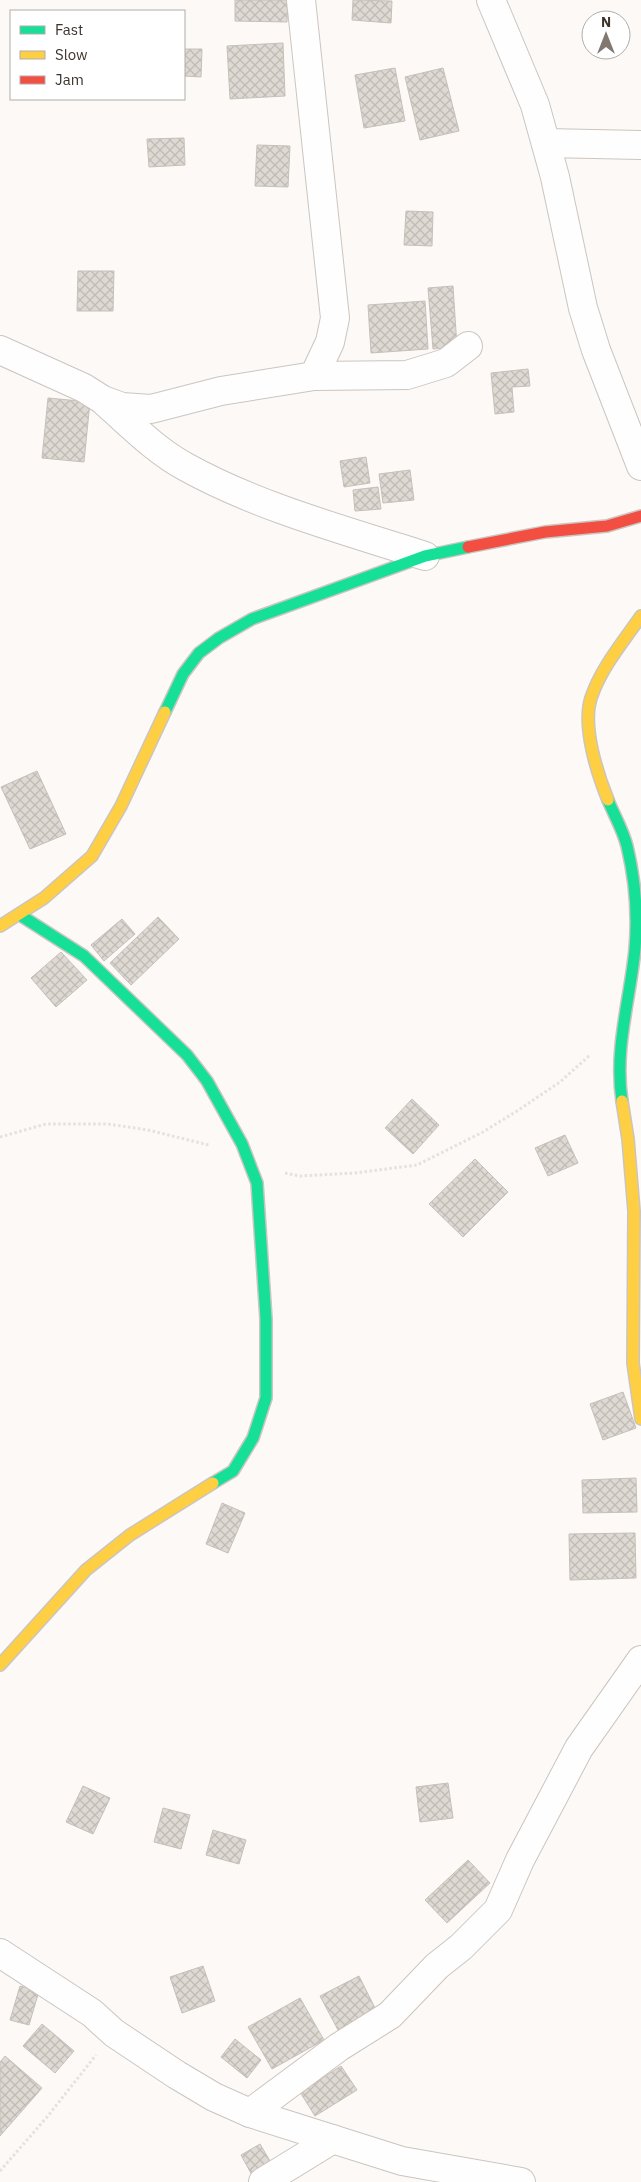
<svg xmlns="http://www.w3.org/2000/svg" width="641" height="2182" font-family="'IBM Plex Sans',sans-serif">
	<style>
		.building { fill: url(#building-cross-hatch); stroke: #c6c0ba }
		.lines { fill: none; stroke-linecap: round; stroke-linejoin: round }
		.street-casing { stroke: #cbc5c0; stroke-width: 30 }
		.fast-casing { stroke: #cbc5c0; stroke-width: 14 }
		.slow-casing { stroke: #cbc5c0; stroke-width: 14 }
		.jam-casing { stroke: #cbc5c0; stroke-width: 14 }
		.path { stroke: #e3e2e1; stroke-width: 3; stroke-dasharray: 2.5 2.5; stroke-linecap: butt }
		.street { stroke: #fffefe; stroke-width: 28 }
		.fast { stroke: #16e098; stroke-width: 11 }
		.slow { stroke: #ffcf43; stroke-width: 11 }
		.jam { stroke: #f24e42; stroke-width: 11 }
	</style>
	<defs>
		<pattern id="building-cross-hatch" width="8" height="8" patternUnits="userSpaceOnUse" patternTransform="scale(1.25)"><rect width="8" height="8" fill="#dfd9d3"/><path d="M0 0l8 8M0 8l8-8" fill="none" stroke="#c0bbb5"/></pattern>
	</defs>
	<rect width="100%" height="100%" fill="#fcf9f6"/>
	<g class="building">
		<path d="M235,0H288L287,22L235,21Z"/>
		<path d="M353,0L392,1L391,23L352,20Z"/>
		<path d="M283,43L285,96L230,99L227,46Z"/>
		<path d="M184,49H202L201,77L184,76Z"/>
		<path d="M395,68L405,121L364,128L355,75Z"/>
		<path d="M443,68L459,131L420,140L405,77Z"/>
		<path d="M184,138L185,165L149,167L147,139Z"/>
		<path d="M257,145L290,146L288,187L255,186Z"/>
		<path d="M406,211L433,212L432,246L404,245Z"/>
		<path d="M78,271H114L113,311H77Z"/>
		<path d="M453,286L457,347L433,349L428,288Z"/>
		<path d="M425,301L428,349L371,353L368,305Z"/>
		<path d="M528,369L530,386L512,387L514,412L495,414L491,373Z"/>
		<path d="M48,398L90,402L84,462L42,458Z"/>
		<path d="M366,457L370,483L344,487L340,461Z"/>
		<path d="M410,470L414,500L383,503L379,474Z"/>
		<path d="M378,487L381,509L355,511L353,490Z"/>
		<path d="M37,771L66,834L30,849L1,787Z"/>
		<path d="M158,917L179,939L131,985L110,963Z"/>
		<path d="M122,919L135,934L104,961L91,945Z"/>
		<path d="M61,952L87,980L56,1007L31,978Z"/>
		<path d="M412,1099L439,1125L413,1154L385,1128Z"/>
		<path d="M565,1135L578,1163L548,1176L535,1148Z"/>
		<path d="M475,1159L508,1192L463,1237L429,1204Z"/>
		<path d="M623,1392L636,1428L603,1440L590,1404Z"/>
		<path d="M636,1478L637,1512L583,1513L582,1480Z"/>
		<path d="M222,1503L245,1513L228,1553L206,1544Z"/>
		<path d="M635,1533L636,1578L570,1580L569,1534Z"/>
		<path d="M448,1783L453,1818L420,1822L416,1787Z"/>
		<path d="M83,1786L110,1798L93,1834L66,1822Z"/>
		<path d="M163,1808L190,1815L181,1849L154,1842Z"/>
		<path d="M213,1830L246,1840L239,1864L206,1855Z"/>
		<path d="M468,1860L490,1883L447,1923L425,1900Z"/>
		<path d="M203,1966L215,2001L182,2013L170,1977Z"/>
		<path d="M359,1976L376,2010L338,2030L320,1996Z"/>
		<path d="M20,1986L39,1991L29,2025L10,2020Z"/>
		<path d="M300,1998L324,2040L272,2069L248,2027Z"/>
		<path d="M42,2024L74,2051L55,2073L23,2046Z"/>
		<path d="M235,2039L261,2060L247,2078L221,2057Z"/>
		<path d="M5,2056L42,2088L0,2136V2062Z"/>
		<path d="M341,2066L357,2090L315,2116L300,2092Z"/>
		<path d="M260,2144L273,2166L253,2177L241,2155Z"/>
	</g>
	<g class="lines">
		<g class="street-casing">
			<g id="street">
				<path d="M301,0L335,318L330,342L314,376"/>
				<path d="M491,0L535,105L555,177L583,308L596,350L641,466"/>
				<path d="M546,143L641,145"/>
				<path d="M0,350L84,388L103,400L122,407L151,409L221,391L314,376L407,375L446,363L468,346"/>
				<path d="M106,403C131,425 156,451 186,467C258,507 347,531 425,556"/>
				<path d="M0,1953L92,2013L114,2033L177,2075L214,2097L250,2113L402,2161L521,2182"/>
				<path d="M250,2113L339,2047L390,2015L437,1966L461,1947L498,1910L520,1860L579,1748L641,1660"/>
				<path d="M263,2182L333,2139"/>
			</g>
		</g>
		<g class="fast-casing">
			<g id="fast">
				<path d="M165,712L183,674L199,653L219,638L252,619L425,556L468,547"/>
				<path d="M608,800C614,815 623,830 627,846C635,879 638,915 635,949C630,1000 614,1049 622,1101"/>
				<path d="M20,915L84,956L187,1055L207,1081L242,1144L257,1183L266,1319V1398L253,1438L233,1471L213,1483"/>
			</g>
		</g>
		<g class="slow-casing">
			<g id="slow">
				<path d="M608,800C597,773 582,726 591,698C601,668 623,642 641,616"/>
				<path d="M0,926L44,898L92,856L121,806L165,712"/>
				<path d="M622,1101L628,1139L634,1211L633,1363L641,1419"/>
				<path d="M0,1665L86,1570L130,1535L213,1483"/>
			</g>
		</g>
		<g class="jam-casing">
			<path id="jam" d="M468,547L545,532L607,526L641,516"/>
		</g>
		<g class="path">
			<path d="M0,1137L46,1124H108L148,1130L209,1145"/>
			<path d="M285,1173L300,1176L355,1173L417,1165L483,1132L517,1111L560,1082L590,1055"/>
			<path d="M0,2171L47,2117L96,2055"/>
		</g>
		<use href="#street" class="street"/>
		<use href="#fast" class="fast"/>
		<use href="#slow" class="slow"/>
		<use href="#jam" class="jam"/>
	</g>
	<rect x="10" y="10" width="175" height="90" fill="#ffffff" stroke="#b1adaa"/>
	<rect x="20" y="26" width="25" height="8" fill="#16e098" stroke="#b1adaa"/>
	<text x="55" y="35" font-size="15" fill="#3d332a">Fast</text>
	<rect x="20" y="51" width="25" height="8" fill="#ffcf43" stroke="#b1adaa"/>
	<text x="55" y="60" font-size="15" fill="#3d332a">Slow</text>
	<rect x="20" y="76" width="25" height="8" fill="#f24e42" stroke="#b1adaa"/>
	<text x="55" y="85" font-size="15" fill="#3d332a">Jam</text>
	<g transform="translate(606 35)"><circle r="24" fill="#ffffff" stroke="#b1adaa"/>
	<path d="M0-4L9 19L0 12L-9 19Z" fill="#807871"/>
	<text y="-8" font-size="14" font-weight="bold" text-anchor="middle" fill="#3d332a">N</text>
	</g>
</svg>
